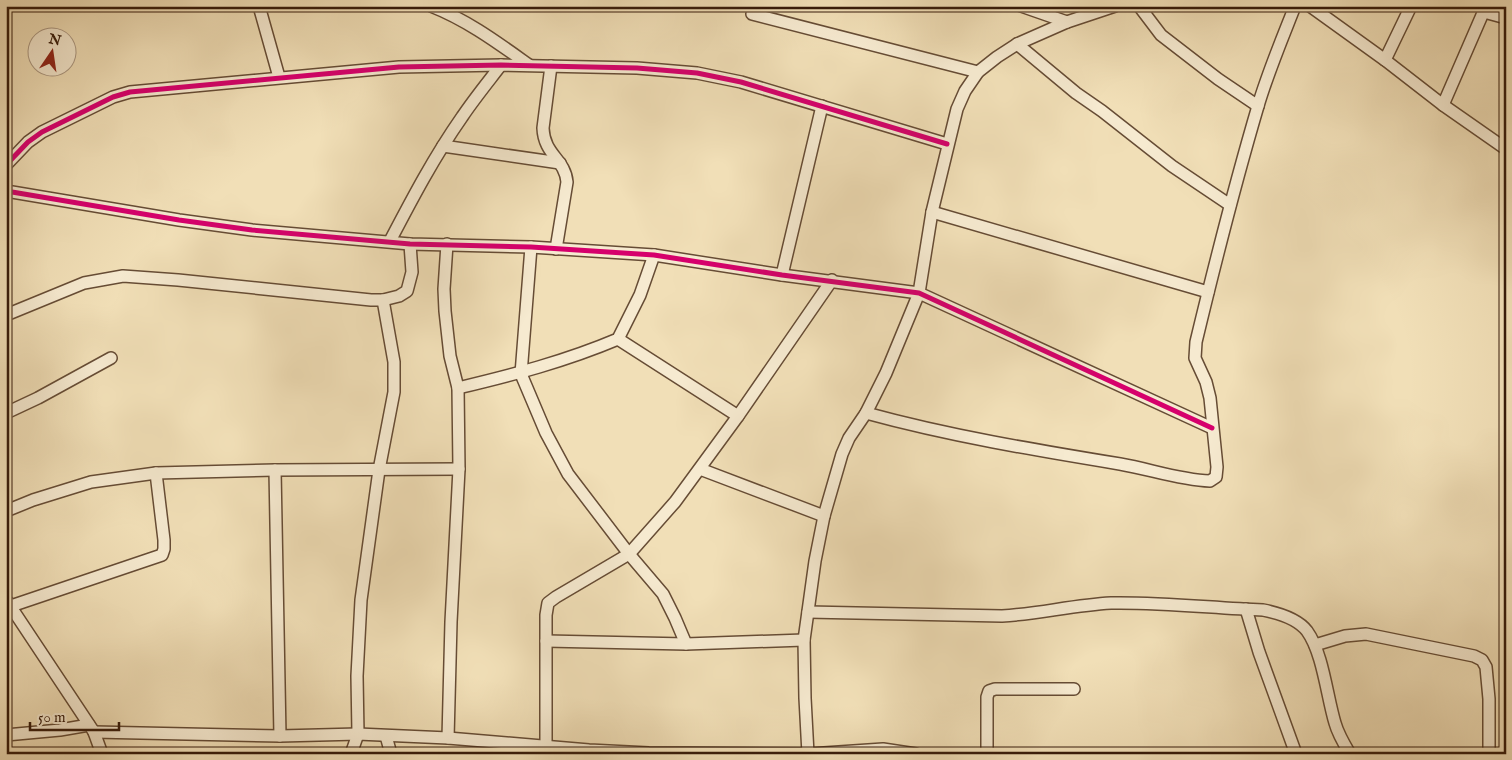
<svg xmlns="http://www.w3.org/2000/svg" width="1512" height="760" font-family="'IM FELL English',serif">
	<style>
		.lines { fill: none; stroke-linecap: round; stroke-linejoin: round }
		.minor-casing { stroke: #664c35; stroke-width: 14 }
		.minor { stroke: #f6ead0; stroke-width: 11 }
		.cycleway-casing { stroke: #f6ead0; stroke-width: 8 }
		.cycleway { stroke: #d6006c; stroke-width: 5 }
	</style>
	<rect width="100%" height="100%" fill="#f1dfb7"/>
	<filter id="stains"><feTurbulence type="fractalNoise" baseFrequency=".004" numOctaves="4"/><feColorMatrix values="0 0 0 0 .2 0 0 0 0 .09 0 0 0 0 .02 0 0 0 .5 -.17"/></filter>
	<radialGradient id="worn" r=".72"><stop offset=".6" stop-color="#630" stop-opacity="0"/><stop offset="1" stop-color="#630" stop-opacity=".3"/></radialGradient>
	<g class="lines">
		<g class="minor-casing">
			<g id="minor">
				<path d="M259,6L279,77"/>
				<path d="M431,6C467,20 498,43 529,65"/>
				<path d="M1021,6L1067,22"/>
				<path d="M1139,6L1161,35L1218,79L1258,106"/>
				<path d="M1310,6L1385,60L1443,105L1506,149"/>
				<path d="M1484,12L1506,18"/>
				<path d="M752,14L978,72"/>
				<path d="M1017,44L1076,93L1102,111L1172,166L1230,205"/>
				<path d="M1385,60L1411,6"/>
				<path d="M551,66L543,128C544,155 565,159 567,182L556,249"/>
				<path d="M1443,105L1486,6"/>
				<path d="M443,146L560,163"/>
				<path d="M6,165L28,142L42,132L113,97L130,92L399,67L501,65L637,68L697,73L741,82L947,144"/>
				<path d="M6,191L179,220L252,230L410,244L531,247L654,255L782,275L919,293L1212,428"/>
				<path d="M932,212L1208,292"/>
				<path d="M390,241C412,199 434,157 462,117C474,99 488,82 501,65"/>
				<path d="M447,244L444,289L445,311L450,356L458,388L459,469L451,622L448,738"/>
				<path d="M531,247L521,374L546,433L568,474L629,554L663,594L675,618L686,644"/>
				<path d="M782,275L822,106"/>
				<path d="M6,315L84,283L123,276L178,280L371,300H383L399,296L407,291L412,272L410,244"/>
				<path d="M618,339L738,416"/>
				<path d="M458,388C513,375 566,361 618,339L640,295L654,255"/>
				<path d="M6,413L38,398L111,358"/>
				<path d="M866,413C950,436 1035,450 1120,464C1150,469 1179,480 1210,481L1216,477L1217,467L1210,398L1206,382L1195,358L1196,342C1215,263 1235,184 1258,106C1268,72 1282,39 1295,6"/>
				<path d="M700,469L824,516"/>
				<path d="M275,470L280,736"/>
				<path d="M6,511L33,500L91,482L156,473L275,470L459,469"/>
				<path d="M7,601L94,732L102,754"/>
				<path d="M11,606L162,555L164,549V540L156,473"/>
				<path d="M1246,609L1259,652L1296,754"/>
				<path d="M808,612L1002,616C1038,614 1074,605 1111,603C1162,602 1212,608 1263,610C1278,613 1297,618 1307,631C1323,653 1327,697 1335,723C1338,734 1344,744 1350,754"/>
				<path d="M546,641L686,644L804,640"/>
				<path d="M1315,645L1345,636L1366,634L1474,656L1482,660L1486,667L1489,699V754"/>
				<path d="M94,732L280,736L358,734L448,738L589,750L649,753L805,754"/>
				<path d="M6,735L60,730L89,725"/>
				<path d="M386,736L391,754"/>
				<path d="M546,753V615L548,603L556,597L629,554L675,502L738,416L832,280"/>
				<path d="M351,754L358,734L357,676L361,600L379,470L394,392V362L383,300"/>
				<path d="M808,754L805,698L804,640L815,561L824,516L842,454L849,438L866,413L886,373L919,293L932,212L957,109L965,91L978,72L997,57L1017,44L1067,22L1115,6"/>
				<path d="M809,754L883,749L916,754"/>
				<path d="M987,754V697L989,691L995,689H1074"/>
			</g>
		</g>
		<use href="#minor" class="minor"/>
		<g class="cycleway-casing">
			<g id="cycleway">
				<path d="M6,165L28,142L42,132L113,97L130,92L399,67L501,65L637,68L697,73L741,82L947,144"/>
				<path d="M6,191L179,220L252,230L410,244L531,247L654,255L782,275L919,293L1212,428"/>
			</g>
		</g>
		<use href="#cycleway" class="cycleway"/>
	</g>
	<rect width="1512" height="760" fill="none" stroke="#f1dfb7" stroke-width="25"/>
	<rect x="8" y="8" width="1497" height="745" fill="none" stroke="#371b0a" stroke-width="2.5"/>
	<rect x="12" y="12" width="1487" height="735" fill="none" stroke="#371b0a"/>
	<g transform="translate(52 52) rotate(13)"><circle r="24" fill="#f6ead0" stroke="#aa9781"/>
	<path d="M0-4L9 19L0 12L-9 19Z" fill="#8f2418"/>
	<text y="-8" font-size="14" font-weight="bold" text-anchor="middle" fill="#371b0a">N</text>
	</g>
	<path d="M30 722v8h89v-8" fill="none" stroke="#371b0a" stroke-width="2.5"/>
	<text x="38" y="722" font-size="15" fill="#371b0a" stroke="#f6ead0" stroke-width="4" paint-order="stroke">50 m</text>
	<rect width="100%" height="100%" filter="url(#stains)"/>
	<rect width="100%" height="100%" fill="url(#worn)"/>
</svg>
